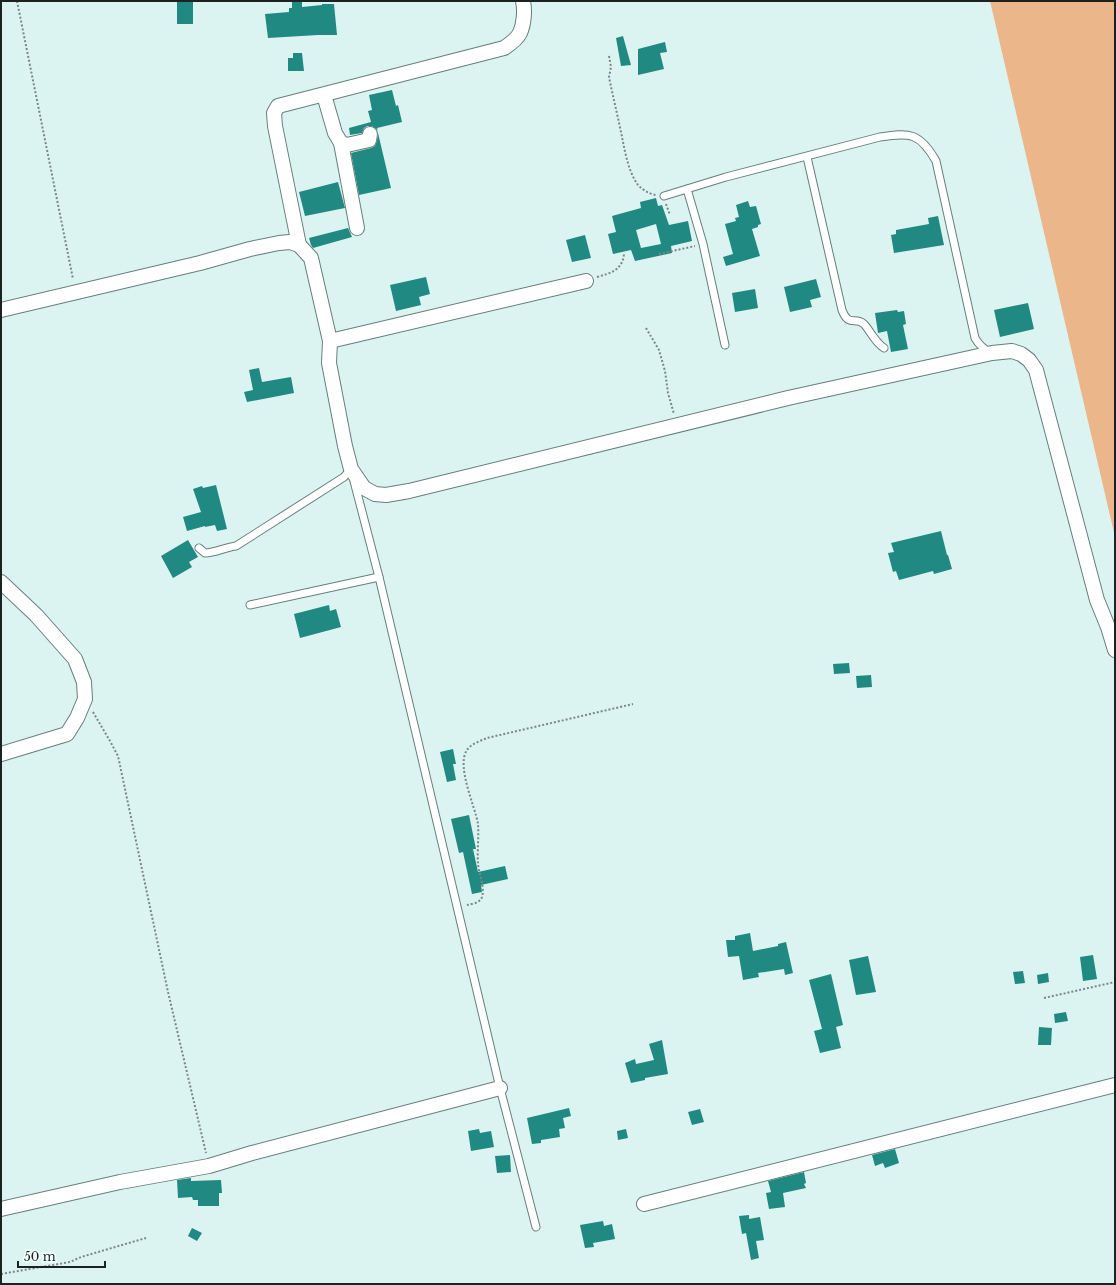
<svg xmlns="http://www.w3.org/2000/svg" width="1116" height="1285" font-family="'Libre Baskerville',serif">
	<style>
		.green { fill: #ebb78a }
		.building { fill: #208981; fill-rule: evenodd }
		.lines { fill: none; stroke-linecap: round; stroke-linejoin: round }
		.lane-casing { stroke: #677e7c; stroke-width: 9 }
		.street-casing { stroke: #677e7c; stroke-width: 16 }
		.path { stroke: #788886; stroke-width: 2; stroke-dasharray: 2 2; stroke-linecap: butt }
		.lane { stroke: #fff; stroke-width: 7 }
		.street { stroke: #fff; stroke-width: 14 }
	</style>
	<rect width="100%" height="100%" fill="#dbf4f1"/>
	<path class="green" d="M990,1H1115V537Z"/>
	<g class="building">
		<rect x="177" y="1" width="16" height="23"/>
		<path d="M292,1H302V7L322,5V4H334L337,35H318L268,38L265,14L289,12V8H292Z"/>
		<path d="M623,36L631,65L621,66L616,38Z"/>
		<path d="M665,42L667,52L660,53L664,69L638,75V49Z"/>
		<path d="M293,53H302L304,71H288V58H293Z"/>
		<path d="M392,90L396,106L398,105L402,122L377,128L378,130L372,126H367L364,128L362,133L350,135L349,128L371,122L368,111L372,110L369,95Z"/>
		<path d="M378,133L391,188L359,195L351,153L371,148L375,146L377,141Z"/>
		<path d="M338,182L345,208L305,216L299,192Z"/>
		<path d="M656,198L658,206L662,205L669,225L688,221L692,241L671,246L672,253L635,261L631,250L613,254L608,234L616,232L612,216L641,208L640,202ZM656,224L661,244L641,248L636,230Z"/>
		<path d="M748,201L750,207L756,206L761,224L758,225V227L752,229L760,256L726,266L723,257L733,254L725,224L736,221L735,218L739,217L736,205Z"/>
		<path d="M938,216L944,245L894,253L891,235L896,234V230L929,224L928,218Z"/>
		<path d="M348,228L352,237L313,248L311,245L309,238Z"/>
		<path d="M585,235L591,258L572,262L566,240Z"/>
		<path d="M426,277L430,294L419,297L421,305L396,311L390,285Z"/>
		<path d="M816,279L821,297L810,300L812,307L790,312L784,287Z"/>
		<path d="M755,289L758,308L735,312L732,293Z"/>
		<path d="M1028,303L1034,329L1000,337L994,310Z"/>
		<path d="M897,310L898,312L904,311L906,324L903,325L908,349L891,352L887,331L878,333L875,313Z"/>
		<path d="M259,368L262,382L291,377L294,393L247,402L244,392L253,390L249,370Z"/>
		<path d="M216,485L227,529L217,531L215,525L205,527V526L187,531L183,517L201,512L193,489L202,486L203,488Z"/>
		<path d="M941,531L947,555H948L952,569L934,574L933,571L899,580L896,571L893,572L888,553L894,552L891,543Z"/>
		<path d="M188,540L198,557L189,562L192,567L173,578L161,556Z"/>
		<path d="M329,605L330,611L336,609L341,627L300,638L294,614Z"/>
		<path d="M849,663L850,673L834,674L833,664Z"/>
		<path d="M871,675L872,687L857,688L856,676Z"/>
		<path d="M453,749L456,764H453L456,780L447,782L440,752Z"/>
		<path d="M469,815L476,849H473L478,872L505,866L508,879L481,885L482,892L472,894L463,852L459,853L451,819Z"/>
		<path d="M750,933L753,951L778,946V944L786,942L793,973L785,975L784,969L758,973L759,977L743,980L739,956L728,957L726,940H735V936Z"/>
		<path d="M1093,955L1097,979L1083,981L1080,957Z"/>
		<path d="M868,956L876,992L856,995L849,960Z"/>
		<path d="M1023,971L1025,983L1015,984L1013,972Z"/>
		<path d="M1048,973L1049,982L1038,984L1037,975Z"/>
		<path d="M831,974L843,1025L836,1027L841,1048L820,1053L814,1031L822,1029L809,980Z"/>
		<path d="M1066,1012L1068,1021L1055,1023L1054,1014Z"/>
		<path d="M1039,1027L1052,1028L1051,1045H1038Z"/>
		<path d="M662,1040L668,1074L645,1078V1080L631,1083L625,1063L635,1059L636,1064L654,1060L649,1044Z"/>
		<path d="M569,1108L571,1116L563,1118L565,1128L559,1129L560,1137L541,1140V1143L532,1144L527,1118Z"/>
		<path d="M700,1109L704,1122L692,1125L688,1112Z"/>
		<path d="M479,1129L480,1133L491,1131L494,1147L471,1151L468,1131Z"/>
		<path d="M626,1129L628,1138L618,1140L617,1131Z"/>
		<path d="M895,1149L899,1163L885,1168L883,1163L875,1166L872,1155Z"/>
		<path d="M510,1155L511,1172L497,1173L495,1156Z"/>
		<path d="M804,1172L806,1183L804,1184L806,1188L783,1193L785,1207L769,1209L766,1193L771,1192L768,1181Z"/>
		<path d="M191,1178V1181L221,1180L222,1193H219V1206H198V1200H193L192,1197L178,1198L177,1180Z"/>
		<path d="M749,1215V1219L760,1217L764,1240L756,1241L759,1258L751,1260L746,1233L742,1234L739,1216Z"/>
		<path d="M603,1221L604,1226L612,1224L615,1239L593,1243L594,1247L585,1248L580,1225Z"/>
		<path d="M192,1228L202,1233L197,1241L188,1236Z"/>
	</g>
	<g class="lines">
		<g class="lane-casing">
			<g id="lane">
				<path d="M807,157L842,310C849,328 855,316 864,324C871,332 875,342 884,348"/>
				<path d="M687,189L703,244L725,345"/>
				<path d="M664,196L726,177L880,137C910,132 920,133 936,161L975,338C979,345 983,349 990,352"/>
				<path d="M354,481L379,577L500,1088L536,1227"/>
				<path d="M199,548L205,553C215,553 226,547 236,546L344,477L351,469"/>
				<path d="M250,605L379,577"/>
			</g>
		</g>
		<g class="street-casing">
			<g id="street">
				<path d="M324,95L335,133L341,143L347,145L369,140L370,134"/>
				<path d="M341,143L357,228"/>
				<path d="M299,245L275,126L274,113L278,106L504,48C510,44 517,39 520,33C524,24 525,10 523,1"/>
				<path d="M1,310L200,263L250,249L279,243L290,242L299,245L311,258L330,341L329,363L345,446L351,469L364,488L375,494L386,495L409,491L788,398L992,353L1012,351L1021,354L1029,360L1036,370L1097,600L1108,627L1115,650"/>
				<path d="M330,341L586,281"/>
				<path d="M1,582L36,615L75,659L84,682L85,699L77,718L67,734L1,754"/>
				<path d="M644,1204L1115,1085"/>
				<path d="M1,1209L120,1182L209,1166L252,1153L500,1088"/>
			</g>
		</g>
		<g class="path">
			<path d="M17,1L73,279"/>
			<path d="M609,56L611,67L609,77C613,97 618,117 622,137C625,152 628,169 636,182C639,188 649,194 656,195"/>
			<path d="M666,204L670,215"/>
			<path d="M659,254L695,246"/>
			<path d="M597,277C611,273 623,270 624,253"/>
			<path d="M646,328L659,350L665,371L668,393L674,414"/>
			<path d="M93,712L110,741L118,756L168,992L206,1153"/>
			<path d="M467,905C472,904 480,903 482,897C485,887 479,874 478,864C477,851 479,837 478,824C475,806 456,766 467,750C471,744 480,741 487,738L633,704"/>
			<path d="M1044,998L1115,982"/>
			<path d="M1,1274L70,1262L81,1257L146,1238"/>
		</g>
		<use href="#lane" class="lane"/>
		<use href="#street" class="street"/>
	</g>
	<rect width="1116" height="1285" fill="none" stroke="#1a2322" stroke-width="4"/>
	<path d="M18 1261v6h87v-6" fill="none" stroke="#1a2322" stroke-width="2"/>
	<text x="24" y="1261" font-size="12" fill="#1a2322" stroke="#f0fffd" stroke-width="3" paint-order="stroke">50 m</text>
</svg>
